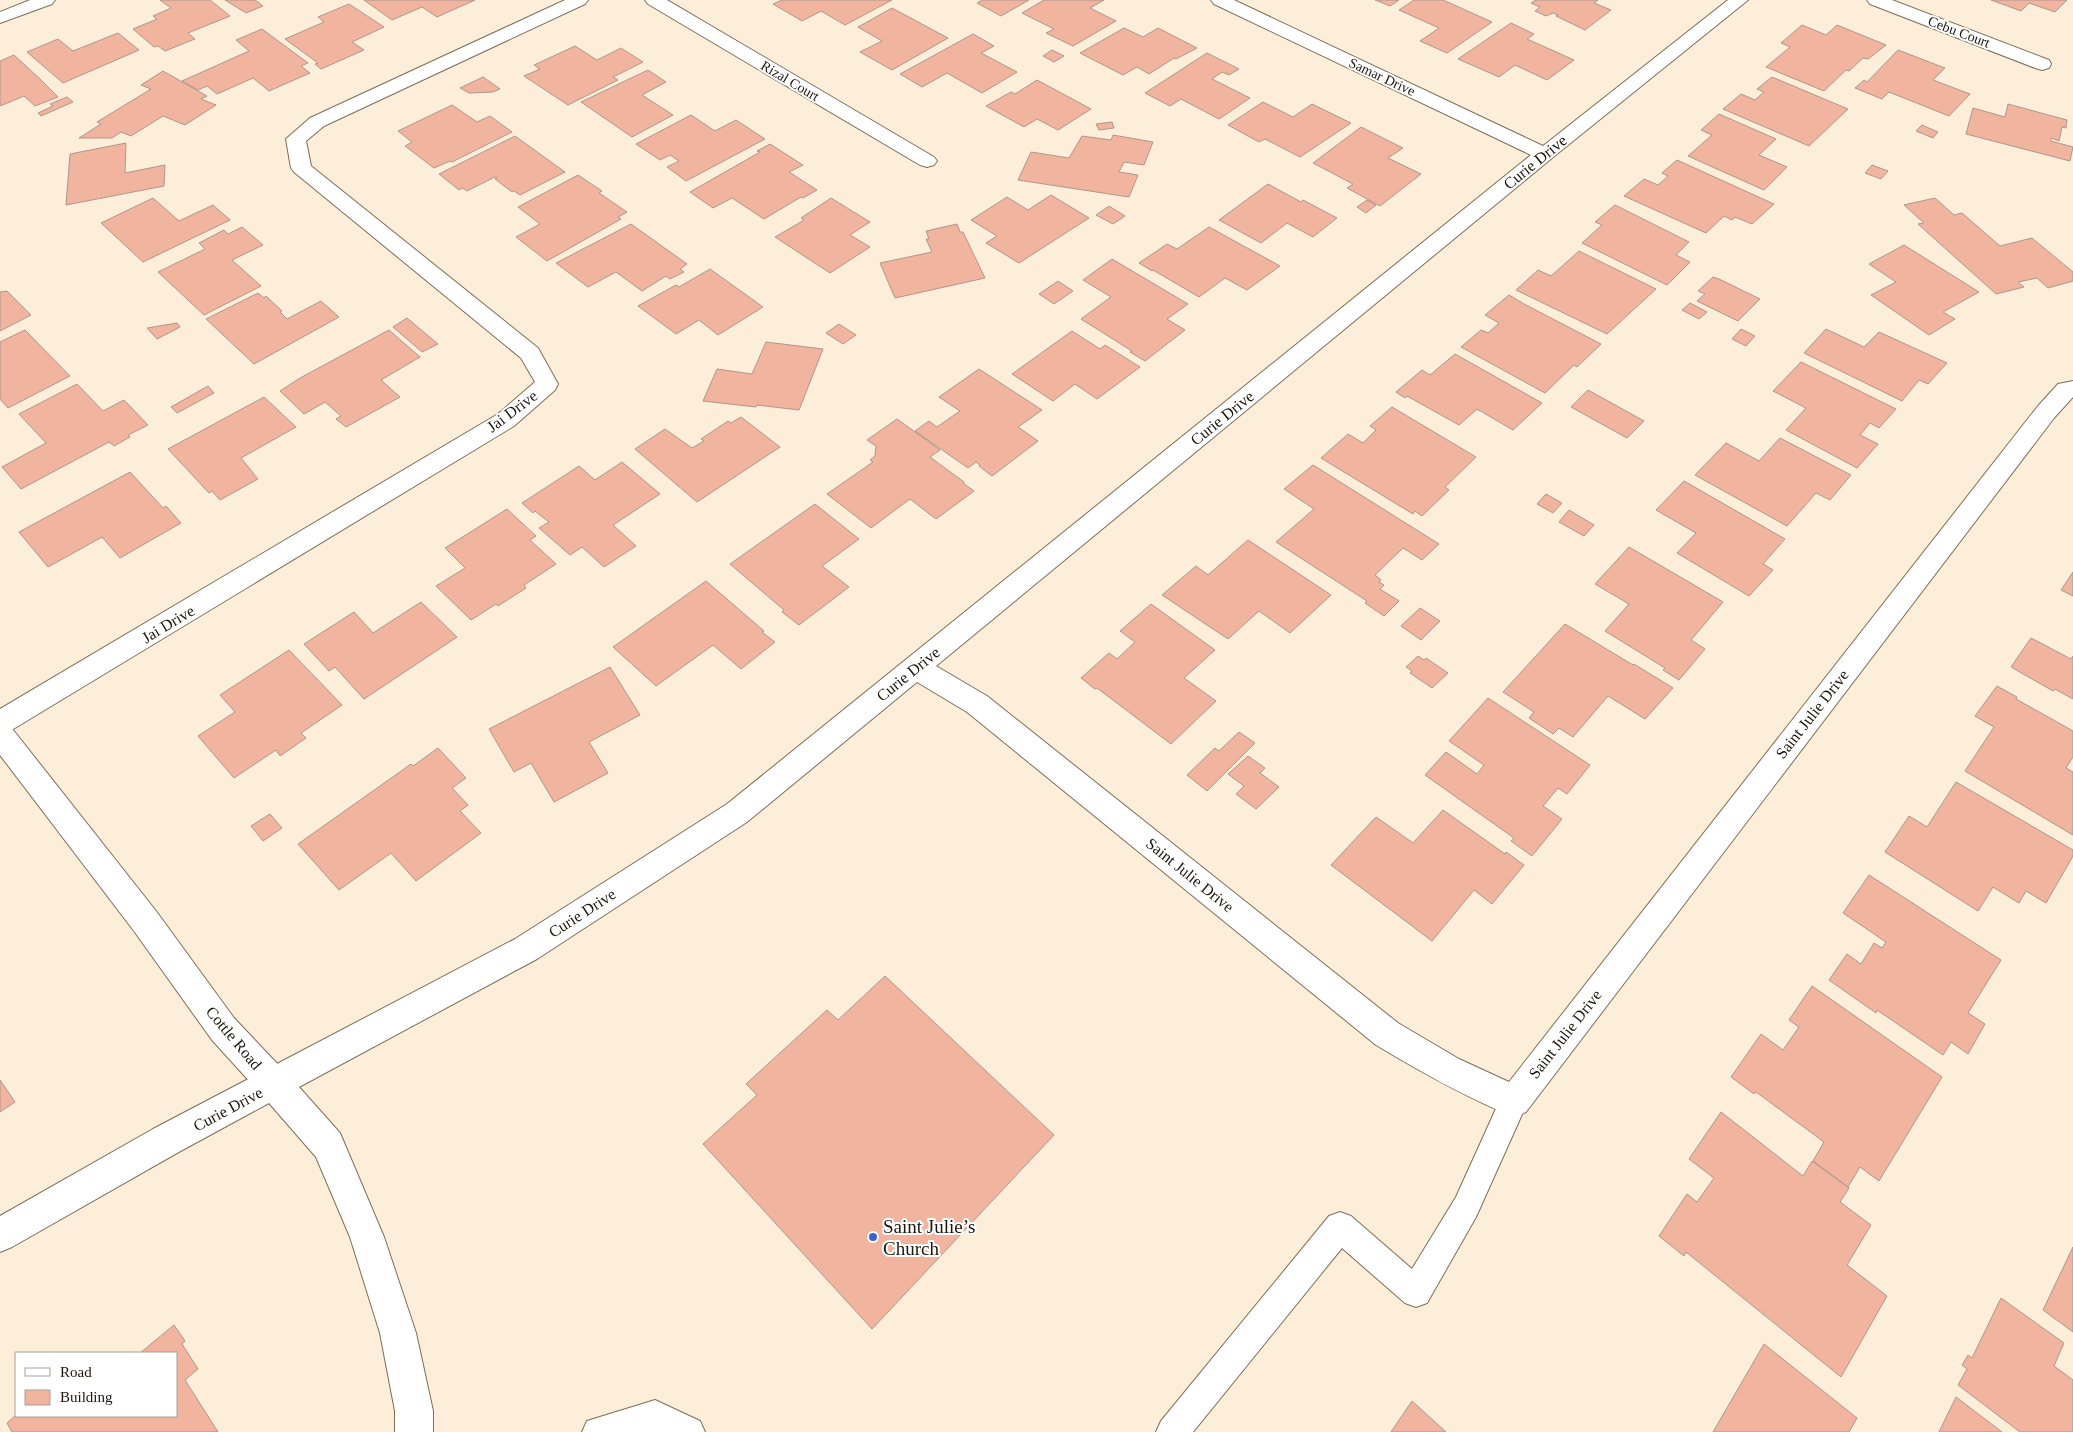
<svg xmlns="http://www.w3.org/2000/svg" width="2073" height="1432" font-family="'Times New Roman',serif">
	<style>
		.building { fill: #f1b49e; stroke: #b2958b }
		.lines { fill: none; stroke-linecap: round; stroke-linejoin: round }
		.lane-casing { stroke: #7e6e58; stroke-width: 2 }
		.street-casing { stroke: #7e6e58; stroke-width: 2 }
		.secondary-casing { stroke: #7e6e58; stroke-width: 2 }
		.lane { fill: #fff; fill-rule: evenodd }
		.street { fill: #fff; fill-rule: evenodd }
		.secondary { fill: #fff; fill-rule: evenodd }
		.poi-dot { fill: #3c61d3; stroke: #fff; stroke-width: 2 }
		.labels { text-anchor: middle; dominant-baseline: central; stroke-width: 4; stroke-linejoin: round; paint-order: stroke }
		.far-street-label { font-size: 14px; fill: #1c160d; stroke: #fff }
		.street-label { font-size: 16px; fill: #1c160d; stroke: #fff }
		.near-poi-label { font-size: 19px; fill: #1c160d; stroke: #fff; text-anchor: start }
	</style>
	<rect width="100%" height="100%" fill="#fdeeda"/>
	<g class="building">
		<path d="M160,0H210L230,16L188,33L195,39L165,51L158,46L154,47L133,29L157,19L153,16L171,8Z"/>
		<path d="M225,0H255L263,6L246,13Z"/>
		<path d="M364,0H475L437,17L422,7L392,20Z"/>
		<path d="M782,0H892L845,25L821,11L802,21L773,4Z"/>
		<path d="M982,0H1029L1001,16L977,3Z"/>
		<path d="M1044,0H1104L1090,8L1116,21L1073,46L1046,33L1054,29L1022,13Z"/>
		<path d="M1375,0H1399L1390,6Z"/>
		<path d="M1414,0H1443L1492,22L1447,53L1420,41L1439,28L1399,10Z"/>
		<path d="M1536,0H1598L1594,3L1611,10L1585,30L1556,16L1558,15L1553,13L1546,16L1535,11L1540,7L1531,3Z"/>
		<path d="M1991,0H2067L2055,12L2029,3L2021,11Z"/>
		<path d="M349,4L384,27L352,42L364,50L321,69L315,64L318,63L285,39L324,22L318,17Z"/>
		<path d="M892,8L948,38L892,70L860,52L882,41L858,27Z"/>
		<path d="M1511,23L1534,34L1527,39L1574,60L1547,80L1515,65L1499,77L1458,59Z"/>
		<path d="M1802,25L1826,35L1837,25L1886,45L1868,59L1863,58L1849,71L1846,70L1824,91L1766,67L1790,47L1781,43Z"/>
		<path d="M1124,28L1143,37L1158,28L1197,48L1176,59L1174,58L1149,74L1137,67L1123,75L1080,53Z"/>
		<path d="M262,29L308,63L301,66L310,73L269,91L253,78L217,94L207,86L198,90L182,81L249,51L236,40Z"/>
		<path d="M118,33L139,50L63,83L27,52L58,39L73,51Z"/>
		<path d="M973,34L994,46L981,53L1017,72L982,93L947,73L922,87L900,74Z"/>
		<path d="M575,46L597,60L621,48L643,62L613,77L618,80L568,105L524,76L540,69L534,65Z"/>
		<path d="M1052,50L1064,56L1054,62L1043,56Z"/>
		<path d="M1898,50L1945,68L1933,80L1970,94L1949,116L1889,92L1882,99L1855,88L1864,80L1867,82Z"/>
		<path d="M1207,53L1239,69L1229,75L1222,72L1212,79L1250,98L1219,119L1181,99L1170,106L1145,93Z"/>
		<path d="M14,55L40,79L58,97L35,106L24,96L0,106V61Z"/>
		<path d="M648,70L666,82L642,95L673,115L632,137L581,102Z"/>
		<path d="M163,71L207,96L201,99L216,105L185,125L163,116L131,136L121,132L112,138H79L101,124L97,122L151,89L141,85Z"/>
		<path d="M483,77L500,89L493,92L469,93L460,88Z"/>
		<path d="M1772,77L1848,109L1809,146L1723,109L1741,94L1755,100L1764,92L1757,89Z"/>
		<path d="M1037,80L1091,109L1058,130L1037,119L1024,127L986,106L1011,92L1015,94Z"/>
		<path d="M67,97L73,102L41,116L38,113L53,106L50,104Z"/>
		<path d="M1263,102L1293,117L1312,104L1351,123L1300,157L1265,139L1259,142L1228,125Z"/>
		<path d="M2008,104L2067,120L2066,128L2062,127L2059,141L2051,138V141L2073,147L2070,161L1966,134L1973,108L2005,117Z"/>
		<path d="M452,105L477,122L490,116L512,132L452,162L450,161L434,168L405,146L412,142L398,131Z"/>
		<path d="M1719,114L1776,139L1759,155L1787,167L1764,190L1688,156L1712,135L1701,130Z"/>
		<path d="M691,115L715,131L736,120L765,139L686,181L667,167L679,161L670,155L660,160L636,144Z"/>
		<path d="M1112,122L1114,128L1099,130L1096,124Z"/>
		<path d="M1922,125L1938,132L1933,138L1916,131Z"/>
		<path d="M1361,127L1403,148L1388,158L1421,174L1380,206L1347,188L1353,184L1313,163Z"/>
		<path d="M1113,135L1153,142L1144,165L1124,162L1119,172L1138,175L1129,197L1018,180L1031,152L1069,158L1082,136L1111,140Z"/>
		<path d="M515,136L565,172L520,195L514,191L512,192L495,179L497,178L495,177L467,191L463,188L459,190L439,174Z"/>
		<path d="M126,143L125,173L165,165L164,186L66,205L70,154Z"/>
		<path d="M770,144L803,165L789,172L817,190L803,198L801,197L764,219L732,198L713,208L690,192L760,152L757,151Z"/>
		<path d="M1677,160L1774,204L1752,224L1735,217L1732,220L1724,216L1706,233L1624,196L1644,179L1658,185L1668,176L1662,173Z"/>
		<path d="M1872,165L1888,171L1881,179L1865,173Z"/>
		<path d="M578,175L602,191L599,193L627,212L618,217L621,219L547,261L516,237L540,224L518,207Z"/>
		<path d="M1268,184L1301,202L1303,200L1337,218L1313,237L1287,223L1261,243L1219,220Z"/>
		<path d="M1051,195L1089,218L1019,263L986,243L997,236L971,220L1007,197L1028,210Z"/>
		<path d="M153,198L179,221L213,205L230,220L143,262L101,223Z"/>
		<path d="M831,198L870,222L850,235L870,247L830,273L775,237L804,220L801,218Z"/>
		<path d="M1935,198L1954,215L1962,213L2000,246L2032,238L2073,272V281L2048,288L2037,278L2018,282L2024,287L1996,294L1918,224L1924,223L1904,205Z"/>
		<path d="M1367,200L1376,205L1366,213L1357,207Z"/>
		<path d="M1615,205L1689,242L1676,255L1690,262L1667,285L1582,243L1602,225L1595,222Z"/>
		<path d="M1109,206L1125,216L1113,224L1096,215Z"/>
		<path d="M631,224L687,264L680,269L684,272L670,279L666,276L642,291L616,272L588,287L556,263Z"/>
		<path d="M957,224L960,232H963L985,278L895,298L880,263L932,252L926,239H929L926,231Z"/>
		<path d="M242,227L263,245L232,260L261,286L204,315L158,272L205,249L199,243L224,230L228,234Z"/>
		<path d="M1209,227L1280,266L1247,290L1225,278L1199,297L1153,270L1152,271L1139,263L1167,244L1177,249Z"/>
		<path d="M1904,245L1979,292L1943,312L1955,319L1929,335L1871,295L1896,282L1869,264Z"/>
		<path d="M1579,251L1656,289L1607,334L1516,290L1538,270L1551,276Z"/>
		<path d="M1112,259L1188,304L1167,319L1185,330L1145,361L1130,352L1132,351L1081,319L1111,297L1083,280Z"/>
		<path d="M710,269L763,307L718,335L699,320L676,334L638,306L676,285L679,287Z"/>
		<path d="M1713,277L1719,279L1760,299L1738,321L1697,301L1705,294L1698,291Z"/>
		<path d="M1058,281L1073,291L1054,304L1039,294Z"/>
		<path d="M7,291L31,315L0,331V292Z"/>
		<path d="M258,293L264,298L266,296L282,311L280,312L287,319L321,301L339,317L254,364L206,319Z"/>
		<path d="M1509,295L1524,304L1601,344L1577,367L1574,365L1545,393L1461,347L1481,330L1488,333L1499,323L1485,315Z"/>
		<path d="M1690,303L1707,312L1699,319L1682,310Z"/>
		<path d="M407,318L438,344L422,352L393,327Z"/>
		<path d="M177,323L180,327L157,339L147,328Z"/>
		<path d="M839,324L856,335L843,344L826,333Z"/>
		<path d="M1741,329L1755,336L1746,346L1732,339Z"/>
		<path d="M1826,329L1864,347L1879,332L1947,363L1928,384L1919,380L1902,401L1804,353Z"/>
		<path d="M25,330L70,376L8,408L0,399V342Z"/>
		<path d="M389,330L420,357L381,380L400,397L346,427L336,419L341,416L325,402L304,414L280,391L300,378Z"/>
		<path d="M1072,331L1100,349L1105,345L1140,367L1097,399L1075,384L1053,401L1012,374Z"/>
		<path d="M766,342L823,349L799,410L757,405L756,407L703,401L717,369L752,374Z"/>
		<path d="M1455,354L1542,403L1513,430L1477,409L1459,425L1407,396L1405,398L1396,392L1422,370L1430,375Z"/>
		<path d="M1801,362L1896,409L1879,428L1870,423L1860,435L1878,444L1857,468L1786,430L1806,408L1773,391Z"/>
		<path d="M979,369L1042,410L1018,427L1038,441L992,476L979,466L980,465L976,462L968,468L915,431L929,421L937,427L960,411L939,397Z"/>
		<path d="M77,384L103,411L124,400L148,425L128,435L130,437L114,446L109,442L21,489L2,467L46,443L19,414Z"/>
		<path d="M208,386L214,393L177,413L171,407Z"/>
		<path d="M1588,390L1644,421L1627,438L1571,407Z"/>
		<path d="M264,397L296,427L241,458L258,479L220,500L212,491L209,493L168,449Z"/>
		<path d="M1392,407L1476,457L1445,487L1449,490L1422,516L1415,511L1413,514L1321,458L1348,434L1363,443L1376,430L1370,426Z"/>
		<path d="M741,417L780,447L697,502L635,449L665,429L692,448L704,441L701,439L728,421L731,423Z"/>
		<path d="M897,419L940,450L930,457L964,482L963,483L974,491L936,519L910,499L871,528L827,494L873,462L870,460L875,456L876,446L867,440Z"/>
		<path d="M1780,438L1851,475L1830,500L1816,493L1787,526L1695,475L1726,443L1759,461Z"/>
		<path d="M622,462L660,494L613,525L636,546L604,567L582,547L570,555L539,528L549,522L535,511L533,513L522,503L579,466L595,480Z"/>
		<path d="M1313,465L1439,544L1422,560L1403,548L1375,575L1381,580L1379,582L1384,585L1380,589L1399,601L1384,616L1365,603L1367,601L1276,542L1314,509L1284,489Z"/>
		<path d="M130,472L163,508L166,506L181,523L120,558L102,537L48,567L19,532Z"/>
		<path d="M1684,481L1785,539L1763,564L1773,570L1749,596L1677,553L1696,533L1656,510Z"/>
		<path d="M1546,494L1562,503L1553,513L1537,504Z"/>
		<path d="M815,504L859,539L822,566L849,587L799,625L782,612L784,610L730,564Z"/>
		<path d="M507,509L536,536L530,540L556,564L524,585L526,588L498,606L496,604L471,620L436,586L465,568L445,548Z"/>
		<path d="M1569,510L1594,525L1584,536L1559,522Z"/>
		<path d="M1248,540L1331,595L1290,633L1259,611L1228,639L1162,595L1196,566L1208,575Z"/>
		<path d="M1629,547L1723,602L1691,640L1705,649L1679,680L1663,670L1665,668L1605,631L1629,604L1595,584Z"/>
		<path d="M2073,572V596L2061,590Z"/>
		<path d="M706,581L764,631L762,632L775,642L741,669L713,645L656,686L613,647Z"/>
		<path d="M421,602L457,637L364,699L335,667L329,671L304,644L354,612L373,633Z"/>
		<path d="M1151,604L1215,650L1184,678L1216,701L1171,744L1097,688L1095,689L1081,678L1109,653L1117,659L1135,642L1120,631Z"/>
		<path d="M1420,608L1440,621L1421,640L1401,626Z"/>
		<path d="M1565,624L1633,665L1634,664L1673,688L1645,719L1608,696L1573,737L1559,728L1553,734L1529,718L1534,712L1503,692Z"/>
		<path d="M2031,638L2071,659L2073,656V699L2055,689L2053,691L2011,667Z"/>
		<path d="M289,650L342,705L301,733L306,738L280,756L276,750L234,778L198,736L235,712L220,695Z"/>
		<path d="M1418,656L1424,660L1426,658L1448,673L1432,688L1410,673L1412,671L1406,667Z"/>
		<path d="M610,667L640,715L589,742L608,773L554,802L531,763L514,772L489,729Z"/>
		<path d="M1997,686L2017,697L2016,699L2073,731V757L2066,768L2073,772V835L1965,771L1994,727L1975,716Z"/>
		<path d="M1488,698L1590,765L1567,794L1558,788L1543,806L1562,819L1532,856L1511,841L1514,838L1425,775L1446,752L1477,774L1484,765L1449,741Z"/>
		<path d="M1239,732L1255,743L1207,791L1187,775L1215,748L1219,751Z"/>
		<path d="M438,748L466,778L452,788L468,805L460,811L481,833L416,881L391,853L339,890L298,844L411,764L413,766Z"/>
		<path d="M1248,756L1265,768L1260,773L1279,787L1256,809L1236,794L1244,786L1228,774Z"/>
		<path d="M1956,782L2073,850V856L2046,903L2026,891L2019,903L1993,887L1978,911L1885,852L1909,816L1927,827Z"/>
		<path d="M1443,810L1505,854L1506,852L1524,865L1492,904L1474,890L1432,941L1331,865L1376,817L1413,843Z"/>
		<path d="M270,814L282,828L263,841L251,826Z"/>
		<path d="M1869,875L2001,960L1968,1013L1985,1024L1968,1054L1951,1042L1943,1055L1877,1010L1876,1013L1829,980L1847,954L1861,964L1874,943L1882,948L1886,942L1843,913Z"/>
		<path d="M885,976L1054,1135L872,1329L703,1144L757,1095L746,1084L827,1010L838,1020Z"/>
		<path d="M1812,986L1942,1077L1879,1181L1860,1167L1848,1187L1813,1161L1824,1142L1756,1092L1754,1094L1731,1077L1761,1034L1783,1050L1799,1027L1789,1020Z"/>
		<path d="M0,1080L15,1102L0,1112Z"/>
		<path d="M1721,1112L1803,1176L1812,1161L1849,1188L1840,1202L1871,1225L1847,1265L1887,1296L1841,1377L1686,1252L1684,1256L1659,1236L1687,1194L1697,1202L1714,1178L1689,1159Z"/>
		<path d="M2073,1247V1332L2043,1310Z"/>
		<path d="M2001,1298L2064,1343L2054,1366L2073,1380V1432H2020L1958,1385L1967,1369L1962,1365L1968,1355L1972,1358Z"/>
		<path d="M174,1325L185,1341L182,1344L198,1369L185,1380L218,1432H12L7,1423L16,1415L176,1416V1353H140Z"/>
		<path d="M1764,1344L1857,1418L1849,1432H1713Z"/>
		<path d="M1956,1397L2002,1432H1939Z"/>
		<path d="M1412,1401L1446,1432H1391Z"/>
	</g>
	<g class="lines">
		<g class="lane-casing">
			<g id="lane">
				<path d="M1514,1087L1524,1091L1528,1101L1476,1217L1427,1303L1416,1307L1405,1303L1342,1248L1193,1432H1156L1161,1421L1329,1216L1340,1212L1351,1216L1412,1269L1456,1197L1504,1091Z"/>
				<path d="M655,1400L700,1421L705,1432H582L587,1421Z"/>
			</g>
		</g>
		<g class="street-casing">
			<g id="street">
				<path d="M30,0H55L52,4L0,23V12Z"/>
				<path d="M565,0H588L585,4L324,126L306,141L311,166L538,348L558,384L555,390L514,426L10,731L0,734V709L498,414L535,382L521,358L294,172L291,168L286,139L310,118Z"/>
				<path d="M645,0H667L934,157L937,161L934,165L927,167L920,165L648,4Z"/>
				<path d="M1211,0H1234L1543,146L1728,0H1748L1552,158L936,666L987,696L1398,1023L1459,1059L1509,1082L2038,406L2058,384L2073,381V397L2054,418L1526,1112L1514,1117C1465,1097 1421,1072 1376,1045L967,712L917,682L747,822L537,959L299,1087L340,1133L384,1237L416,1333L433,1411V1432H395V1411L380,1333L350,1237L316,1157L269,1103L177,1153L12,1247L0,1252V1216L153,1129L515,939L727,804L1531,155L1214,4Z"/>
				<path d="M1867,0H1892L2049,60L2051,64L2049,68L2042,70L2035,68L1870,4Z"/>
			</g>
		</g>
		<g class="secondary-casing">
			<path id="secondary" d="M0,722L10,726L156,911L234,1018L286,1073L290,1084L286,1095L274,1100L262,1095L212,1040L134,931L0,755Z"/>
		</g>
		<use href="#lane" class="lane"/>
		<use href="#street" class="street"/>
		<use href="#secondary" class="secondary"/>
	</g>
	<circle class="poi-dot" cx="873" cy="1237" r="5"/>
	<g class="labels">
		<g class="far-street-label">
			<text transform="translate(1959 32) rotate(21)">Cebu Court</text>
			<text transform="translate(1382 77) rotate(25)">Samar Drive</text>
			<text transform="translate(790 81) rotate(31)">Rizal Court</text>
		</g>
		<g class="street-label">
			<text transform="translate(1535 162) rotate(-39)">Curie Drive</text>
			<text transform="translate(512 411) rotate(-37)">Jai Drive</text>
			<text transform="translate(1222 418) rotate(-39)">Curie Drive</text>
			<text transform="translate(168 624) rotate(-31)">Jai Drive</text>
			<text transform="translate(908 674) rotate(-39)">Curie Drive</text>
			<text transform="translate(1812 714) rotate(-52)">Saint Julie Drive</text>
			<text transform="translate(1190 875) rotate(39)">Saint Julie Drive</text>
			<text transform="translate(582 913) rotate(-33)">Curie Drive</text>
			<text transform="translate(1565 1034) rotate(-52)">Saint Julie Drive</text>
			<text transform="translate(234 1038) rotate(50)">Cottle Road</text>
			<text transform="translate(228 1109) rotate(-28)">Curie Drive</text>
		</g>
		<g class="near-poi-label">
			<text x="883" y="1226">Saint Julie’s<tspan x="883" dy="22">Church</tspan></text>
		</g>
	</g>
	<rect x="15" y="1352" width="162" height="65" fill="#ffffff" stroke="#a4a29e"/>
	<rect x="25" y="1368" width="25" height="8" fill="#ffffff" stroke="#a4a29e"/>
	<text x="60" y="1377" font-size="15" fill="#1c160d">Road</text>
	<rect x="25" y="1390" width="25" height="15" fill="#f1b49e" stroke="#a4a29e"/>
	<text x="60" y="1402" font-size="15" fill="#1c160d">Building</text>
</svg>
